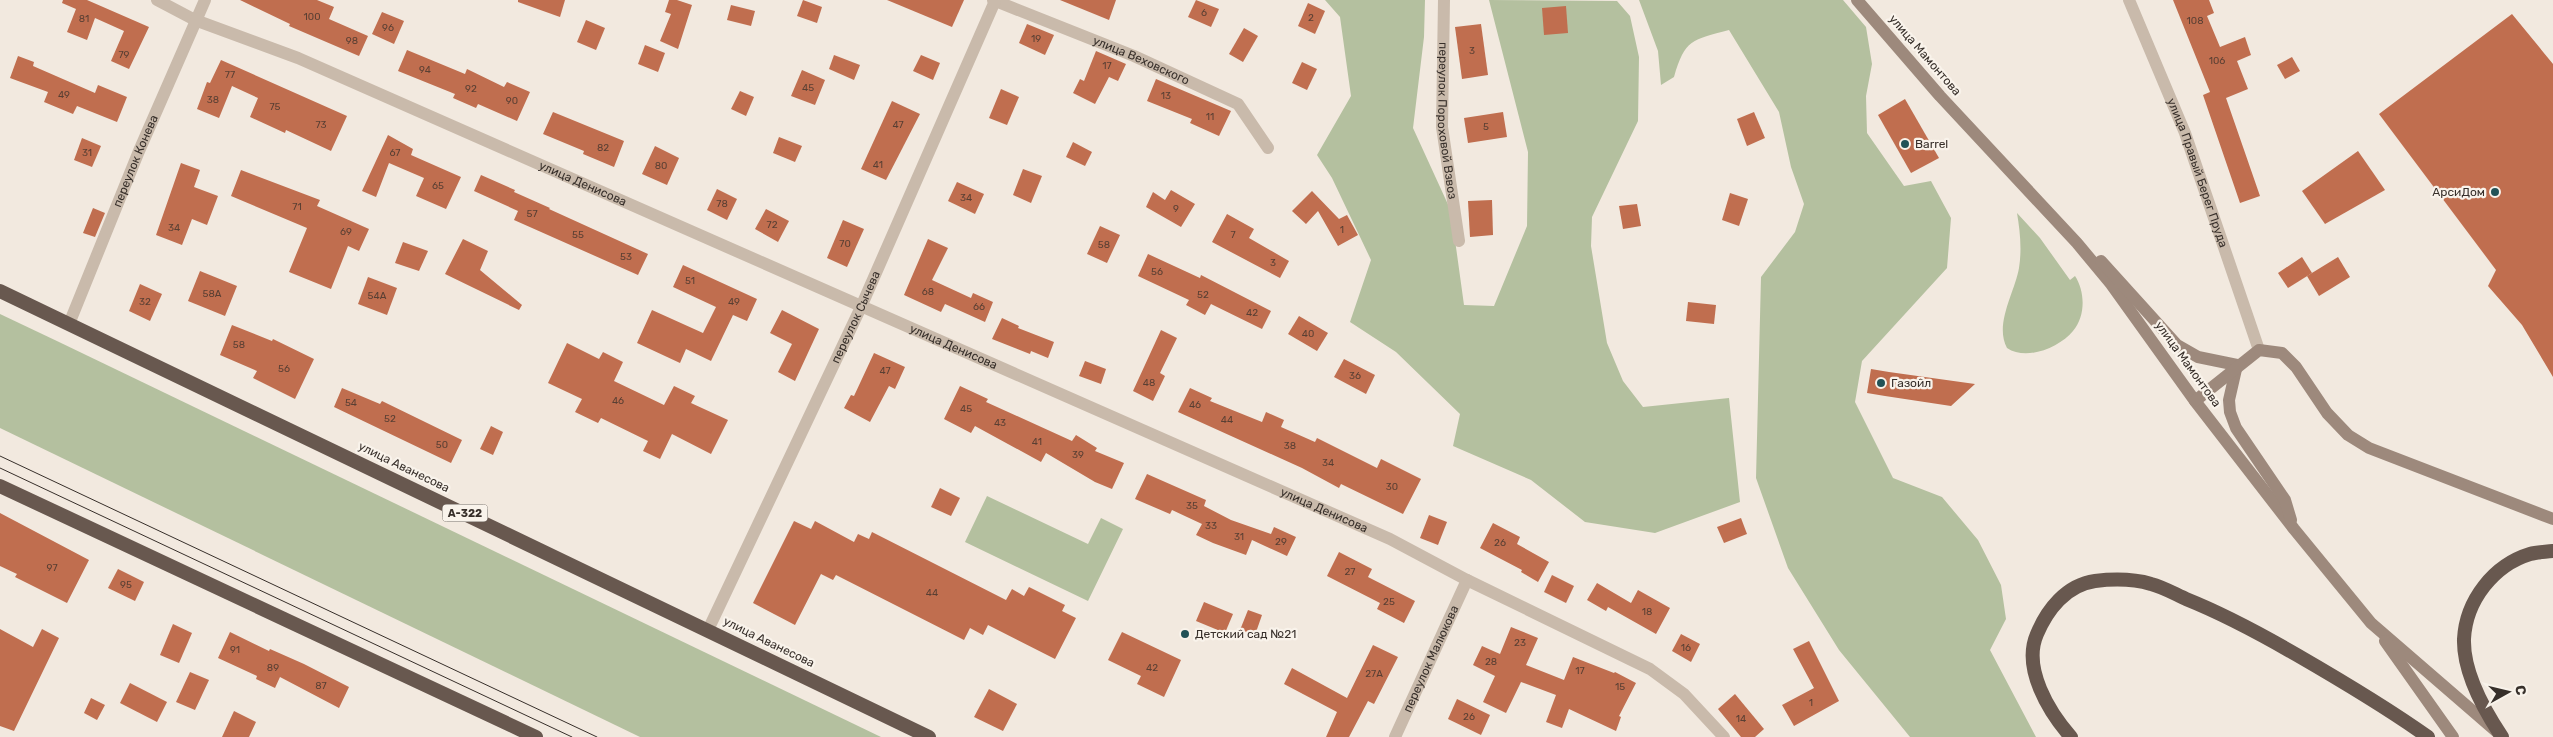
<svg xmlns="http://www.w3.org/2000/svg" width="2553" height="737" font-family="Rubik,sans-serif">
	<style>
		.green { fill: #b4c09f }
		.building { fill: #c06e4f }
		.lines { fill: none; stroke-linecap: round; stroke-linejoin: round }
		.minor { stroke: #c9baab; stroke-width: 12 }
		.secondary { stroke: #9d897c; stroke-width: 12 }
		.trunk { stroke: #68584f; stroke-width: 14 }
		.tram { stroke: #372f2a; stroke-width: 1 }
		.poi-dot { fill: #215257; stroke: #f9f3eb; stroke-width: 2 }
		.labels { text-anchor: middle; dominant-baseline: central; stroke-width: 4.5; stroke-linejoin: round; paint-order: stroke }
		.number-label { font-size: 10px; fill: #593f33 }
		.shield { fill: #f9f3eb; stroke: #716a64; stroke-width: 1 }
		.shield-label { font-size: 11px; font-weight: bold; fill: #372f2a }
		.street-label { font-size: 12px; fill: #372f2a; stroke: #f9f3eb }
		.poi-label { font-size: 12px; fill: #372f2a; stroke: #f9f3eb; text-anchor: start }
	</style>
	<rect width="100%" height="100%" fill="#f2e9df"/>
	<g class="green">
		<path d="M1325,0H1425L1424,37L1413,128L1451,211L1464,305L1494,306L1527,226L1528,152L1489,0L1617,1L1630,16L1639,57L1638,121L1592,217L1591,246L1607,343L1623,381L1643,407L1729,398L1740,502L1655,533L1585,522L1531,480L1453,446L1460,414L1396,352L1350,322L1371,260L1332,178L1317,155L1351,96L1340,17Z"/>
		<path d="M1639,0H1843L1866,27L1872,64L1866,96L1867,133L1904,186L1931,181L1951,218L1947,268L1862,361L1855,402L1893,478L1942,497L1978,540L2001,585L2006,619L1990,650L2036,737H1910L1839,650L1788,568L1756,478L1761,277L1795,232L1804,204L1791,167L1779,112L1729,30C1692,40 1685,39 1674,77L1661,85L1658,51Z"/>
		<path d="M2017,213L2040,238L2070,280L2075,276C2085,291 2086,316 2073,331C2059,348 2026,361 2007,348C1994,324 2015,292 2019,268C2022,249 2020,231 2017,213Z"/>
		<path d="M0,314L59,342L881,737H640L0,428Z"/>
		<path d="M987,496L1088,544L1101,518L1123,529L1088,601L965,542Z"/>
	</g>
	<g class="building">
		<path d="M63,0H87L149,27L129,69L111,61L124,31L95,18L87,40L67,32L76,9L62,3Z"/>
		<path d="M240,0H317L334,7L329,19L368,36L359,56L289,26L290,24Z"/>
		<path d="M518,0H565L560,17L518,2Z"/>
		<path d="M669,0H677L692,5L678,49L660,41L671,14L665,12Z"/>
		<path d="M803,0L822,7L817,23L797,16Z"/>
		<path d="M887,0H964L952,27Z"/>
		<path d="M1060,0H1116L1109,20Z"/>
		<path d="M1196,0L1219,9L1211,27L1188,17Z"/>
		<path d="M2173,0H2209L2214,13L2207,16L2220,47L2245,37L2251,55L2237,61L2248,89L2226,98L2260,196L2240,203L2203,95L2210,92Z"/>
		<path d="M1308,3L1325,11L1315,34L1298,26Z"/>
		<path d="M731,5L755,11L751,26L727,20Z"/>
		<path d="M1566,6L1568,33L1544,35L1542,8Z"/>
		<path d="M382,12L404,21L394,44L372,34Z"/>
		<path d="M2512,14L2553,64V377L2522,325L2488,286L2496,270L2379,114Z"/>
		<path d="M586,20L605,28L596,50L577,42Z"/>
		<path d="M1027,24L1054,35L1045,55L1019,43Z"/>
		<path d="M1481,24L1488,75L1462,79L1455,27Z"/>
		<path d="M1244,28L1258,36L1243,62L1229,54Z"/>
		<path d="M645,45L665,53L658,72L638,64Z"/>
		<path d="M407,50L465,74L467,69L504,87L507,82L530,92L517,121L478,104L476,108L453,98L455,94L398,71Z"/>
		<path d="M1096,51L1126,64L1118,81L1109,77L1095,104L1073,93L1080,79L1084,81Z"/>
		<path d="M834,55L860,65L854,80L829,69Z"/>
		<path d="M921,55L940,63L933,80L913,71Z"/>
		<path d="M18,56L34,62L33,66L95,93L98,85L127,97L117,122L77,106L73,114L44,102L48,92L10,78Z"/>
		<path d="M2292,57L2300,71L2285,79L2277,65Z"/>
		<path d="M221,60L347,116L331,151L286,130L285,133L250,117L258,98L232,86L219,118L197,109L207,82L210,83Z"/>
		<path d="M1302,62L1317,69L1307,90L1292,83Z"/>
		<path d="M802,70L825,80L815,105L791,96Z"/>
		<path d="M1156,79L1231,111L1219,136L1190,123L1192,119L1147,101Z"/>
		<path d="M1001,89L1019,97L1007,125L989,118Z"/>
		<path d="M740,91L754,97L746,116L731,109Z"/>
		<path d="M1905,99L1939,158L1911,173L1878,115Z"/>
		<path d="M892,101L920,114L886,180L861,169Z"/>
		<path d="M553,112L624,141L614,167L583,154L584,151L543,134Z"/>
		<path d="M1503,112L1507,137L1468,143L1464,118Z"/>
		<path d="M1754,112L1765,138L1747,146L1737,119Z"/>
		<path d="M388,135L413,149L411,155L461,177L446,209L416,196L424,178L389,163L376,197L362,191Z"/>
		<path d="M779,137L802,146L795,162L773,153Z"/>
		<path d="M82,138L101,146L92,167L74,160Z"/>
		<path d="M1073,142L1092,152L1085,166L1066,157Z"/>
		<path d="M655,146L679,158L667,185L642,174Z"/>
		<path d="M2358,151L2385,190L2325,224L2302,191Z"/>
		<path d="M181,163L200,170L194,187L218,196L207,225L192,219L182,245L156,235Z"/>
		<path d="M1023,169L1042,176L1031,203L1013,195Z"/>
		<path d="M241,170L320,200L317,206L369,229L359,251L348,246L331,289L289,272L307,228L231,196Z"/>
		<path d="M481,175L515,190L514,192L550,208L549,209L648,254L638,275L514,220L518,211L474,191Z"/>
		<path d="M957,182L984,194L975,214L948,201Z"/>
		<path d="M717,189L737,199L727,220L707,210Z"/>
		<path d="M1171,190L1195,204L1181,227L1146,207L1153,192L1165,200Z"/>
		<path d="M1312,191L1339,219L1347,215L1358,235L1338,246L1318,211L1306,224L1292,211Z"/>
		<path d="M1730,193L1748,199L1739,226L1722,220Z"/>
		<path d="M1492,200L1493,235L1470,237L1468,201Z"/>
		<path d="M1637,204L1641,226L1623,229L1619,206Z"/>
		<path d="M93,208L105,213L95,237L83,233Z"/>
		<path d="M766,209L789,221L778,242L755,229Z"/>
		<path d="M1227,214L1254,229L1249,238L1289,261L1280,278L1212,242Z"/>
		<path d="M843,220L864,229L847,267L827,258Z"/>
		<path d="M1100,226L1120,235L1107,263L1087,254Z"/>
		<path d="M463,239L488,251L480,270L522,305L519,310L445,274Z"/>
		<path d="M928,239L948,248L932,280L971,298L973,293L993,302L985,322L945,304L941,312L904,295Z"/>
		<path d="M403,242L428,251L419,271L395,263Z"/>
		<path d="M1148,254L1200,278L1201,275L1271,311L1262,329L1211,304L1205,315L1186,305L1189,300L1138,276Z"/>
		<path d="M2302,257L2312,273L2288,288L2278,273Z"/>
		<path d="M2338,257L2350,277L2319,296L2307,276Z"/>
		<path d="M683,265L757,299L747,321L733,315L711,361L686,349L680,363L637,343L652,310L703,333L716,307L673,287Z"/>
		<path d="M200,271L237,286L225,316L188,301Z"/>
		<path d="M368,277L397,288L387,315L358,304Z"/>
		<path d="M140,284L162,294L150,321L129,311Z"/>
		<path d="M1688,302L1716,305L1714,324L1686,321Z"/>
		<path d="M782,310L819,329L795,381L778,372L792,344L770,333Z"/>
		<path d="M1299,316L1328,333L1317,351L1288,334Z"/>
		<path d="M1002,318L1019,326L1018,328L1054,342L1048,358L1031,351L1030,354L992,339Z"/>
		<path d="M232,325L272,341L273,339L314,359L295,399L253,378L257,371L220,355Z"/>
		<path d="M1161,330L1177,338L1160,373L1165,376L1153,401L1133,391Z"/>
		<path d="M567,343L599,359L603,352L623,362L614,381L664,405L674,386L695,396L691,403L728,420L711,454L672,434L660,459L643,451L648,441L601,418L598,423L575,412L582,399L548,383Z"/>
		<path d="M874,353L905,367L895,389L889,386L870,422L844,408L851,395L854,396Z"/>
		<path d="M1344,359L1375,375L1366,394L1334,377Z"/>
		<path d="M1085,361L1106,369L1101,384L1079,376Z"/>
		<path d="M1871,369L1889,372L1975,384L1951,406L1885,396L1867,393Z"/>
		<path d="M960,386L988,399L986,402L1072,441L1076,435L1097,448L1095,451L1124,463L1112,489L1095,482L1046,453L1041,462L975,426L971,433L944,419Z"/>
		<path d="M342,388L380,404L382,401L462,440L451,463L334,407Z"/>
		<path d="M1190,388L1212,398L1210,401L1262,422L1266,412L1284,420L1281,427L1315,442L1317,438L1377,468L1381,459L1421,479L1403,514L1341,484L1339,488L1302,468L1178,412Z"/>
		<path d="M491,426L503,432L493,455L480,449Z"/>
		<path d="M1147,474L1206,500L1204,506L1231,520L1271,534L1274,527L1296,537L1287,556L1252,540L1246,555L1213,543L1196,535L1202,524L1172,510L1170,514L1135,499Z"/>
		<path d="M940,488L960,498L951,516L931,507Z"/>
		<path d="M0,513L89,560L67,603L15,577L17,574L0,566Z"/>
		<path d="M1429,515L1447,522L1438,545L1420,538Z"/>
		<path d="M1741,518L1747,534L1724,543L1717,527Z"/>
		<path d="M794,521L811,529L815,521L854,542L858,534L869,539L872,532L1006,600L1012,589L1024,596L1029,587L1065,605L1062,611L1076,618L1055,659L988,625L983,635L970,628L964,640L836,575L833,580L821,574L795,625L753,603Z"/>
		<path d="M1493,523L1520,537L1517,544L1549,562L1538,582L1521,572L1522,570L1480,548Z"/>
		<path d="M1339,552L1372,569L1368,577L1415,601L1404,623L1377,609L1380,603L1327,576Z"/>
		<path d="M118,569L144,582L135,601L108,588Z"/>
		<path d="M1552,575L1574,586L1566,603L1544,592Z"/>
		<path d="M1597,583L1631,603L1638,590L1670,608L1656,634L1608,607L1606,611L1587,600Z"/>
		<path d="M1204,602L1233,614L1225,633L1196,621Z"/>
		<path d="M1248,610L1262,615L1255,635L1240,630Z"/>
		<path d="M173,624L192,633L179,663L160,655Z"/>
		<path d="M1511,627L1538,638L1526,665L1564,680L1573,657L1614,673L1615,672L1636,683L1619,716L1621,717L1616,731L1569,709L1562,728L1546,722L1556,695L1521,682L1506,713L1483,702L1495,676L1473,665L1482,646L1500,654Z"/>
		<path d="M0,629L33,647L42,629L59,638L14,731L0,726Z"/>
		<path d="M230,632L269,651L270,649L304,664L349,687L339,708L280,677L275,688L256,679L257,676L218,658Z"/>
		<path d="M1122,632L1181,660L1164,697L1137,684L1141,676L1108,660Z"/>
		<path d="M1681,634L1700,644L1691,662L1672,651Z"/>
		<path d="M1809,641L1839,701L1794,726L1782,705L1814,688L1793,649Z"/>
		<path d="M1373,645L1398,657L1374,704L1368,701L1349,737H1326L1337,712L1284,684L1292,668L1347,698Z"/>
		<path d="M190,672L209,680L195,710L176,702Z"/>
		<path d="M130,683L167,702L157,722L120,703Z"/>
		<path d="M989,689L1017,704L1003,731L974,717Z"/>
		<path d="M1735,694L1764,729L1755,737H1741L1718,709Z"/>
		<path d="M91,698L105,705L97,720L84,713Z"/>
		<path d="M1457,699L1490,715L1481,735L1448,719Z"/>
		<path d="M234,711L256,722L249,737H222Z"/>
	</g>
	<g class="lines">
		<g class="minor">
			<path id="s1" d="M157,0L195,20L298,58L1390,539L1467,580L1650,669L1684,694L1724,737"/>
			<path id="s2" d="M993,0L1134,56L1238,104L1268,148"/>
			<path id="s3" d="M1444,0L1442,127L1459,241"/>
			<path id="s4" d="M2129,0L2185,133L2259,350"/>
			<path id="s5" d="M69,324L139,151L205,0"/>
			<path id="s6" d="M708,630L861,307L995,1"/>
			<path id="s7" d="M1395,737L1467,580"/>
		</g>
		<g class="secondary">
			<path d="M1857,0L1940,96L2077,243L2111,284L2195,401L2294,529L2371,623L2497,732"/>
			<path d="M2101,261L2177,345L2198,357L2237,365L2229,400L2230,412L2236,428L2285,500L2291,520"/>
			<path d="M2195,401L2259,350L2282,353L2296,367L2327,413L2348,435L2369,448L2553,519"/>
			<path d="M2385,641L2453,737"/>
		</g>
		<g class="trunk">
			<path d="M0,291L929,737"/>
			<path d="M0,486L536,737"/>
			<path d="M2071,737C2049,712 2022,668 2037,634C2047,610 2066,585 2095,581C2112,579 2134,579 2151,584C2163,587 2175,594 2186,599C2226,615 2259,633 2297,655C2342,681 2386,707 2428,737"/>
			<path d="M2502,737C2484,710 2463,672 2464,639C2466,600 2494,565 2530,554C2537,552 2546,552 2553,551"/>
		</g>
		<g class="tram">
			<path d="M0,456L597,737"/>
			<path d="M0,468L572,737"/>
		</g>
	</g>
	<g class="poi-dot">
		<circle cx="1905" cy="144" r="5"/>
		<circle cx="2495" cy="192" r="5"/>
		<circle cx="1881" cy="383" r="5"/>
		<circle cx="1185" cy="634" r="5"/>
	</g>
	<g class="labels">
		<g class="number-label">
			<text x="1204" y="13">6</text>
			<text x="312" y="17">100</text>
			<text x="1311" y="18">2</text>
			<text x="84" y="19">81</text>
			<text x="2195" y="21">108</text>
			<text x="388" y="28">96</text>
			<text x="1036" y="39">19</text>
			<text x="352" y="41">98</text>
			<text x="1472" y="51">3</text>
			<text x="124" y="55">79</text>
			<text x="2217" y="61">106</text>
			<text x="1107" y="66">17</text>
			<text x="425" y="70">94</text>
			<text x="230" y="75">77</text>
			<text x="808" y="88">45</text>
			<text x="471" y="89">92</text>
			<text x="64" y="95">49</text>
			<text x="1166" y="96">13</text>
			<text x="213" y="100">38</text>
			<text x="512" y="101">90</text>
			<text x="275" y="107">75</text>
			<text x="1210" y="117">11</text>
			<text x="321" y="125">73</text>
			<text x="898" y="125">47</text>
			<text x="1486" y="127">5</text>
			<text x="603" y="148">82</text>
			<text x="87" y="153">31</text>
			<text x="395" y="153">67</text>
			<text x="878" y="165">41</text>
			<text x="661" y="166">80</text>
			<text x="438" y="186">65</text>
			<text x="966" y="198">34</text>
			<text x="722" y="204">78</text>
			<text x="297" y="207">71</text>
			<text x="1176" y="209">9</text>
			<text x="532" y="214">57</text>
			<text x="772" y="225">72</text>
			<text x="174" y="228">34</text>
			<text x="1342" y="230">1</text>
			<text x="346" y="232">69</text>
			<text x="578" y="235">55</text>
			<text x="1233" y="235">7</text>
			<text x="845" y="244">70</text>
			<text x="1104" y="245">58</text>
			<text x="626" y="257">53</text>
			<text x="1273" y="263">3</text>
			<text x="1157" y="272">56</text>
			<text x="690" y="281">51</text>
			<text x="928" y="292">68</text>
			<text x="212" y="294">58А</text>
			<text x="1203" y="295">52</text>
			<text x="377" y="296">54А</text>
			<text x="145" y="302">32</text>
			<text x="734" y="302">49</text>
			<text x="979" y="307">66</text>
			<text x="1252" y="313">42</text>
			<text x="1308" y="334">40</text>
			<text x="239" y="345">58</text>
			<text x="284" y="369">56</text>
			<text x="885" y="371">47</text>
			<text x="1355" y="376">36</text>
			<text x="1149" y="383">48</text>
			<text x="618" y="401">46</text>
			<text x="351" y="403">54</text>
			<text x="1195" y="405">46</text>
			<text x="966" y="409">45</text>
			<text x="390" y="419">52</text>
			<text x="1227" y="420">44</text>
			<text x="1000" y="423">43</text>
			<text x="1037" y="442">41</text>
			<text x="442" y="445">50</text>
			<text x="1290" y="446">38</text>
			<text x="1078" y="455">39</text>
			<text x="1328" y="463">34</text>
			<text x="1392" y="487">30</text>
			<text x="1192" y="506">35</text>
			<text x="1211" y="526">33</text>
			<text x="1239" y="537">31</text>
			<text x="1281" y="542">29</text>
			<text x="1500" y="543">26</text>
			<text x="52" y="568">97</text>
			<text x="1350" y="572">27</text>
			<text x="126" y="585">95</text>
			<text x="932" y="593">44</text>
			<text x="1389" y="602">25</text>
			<text x="1647" y="612">18</text>
			<text x="1520" y="643">23</text>
			<text x="1686" y="648">16</text>
			<text x="235" y="650">91</text>
			<text x="1491" y="662">28</text>
			<text x="273" y="668">89</text>
			<text x="1152" y="668">42</text>
			<text x="1580" y="671">17</text>
			<text x="1374" y="674">27А</text>
			<text x="321" y="686">87</text>
			<text x="1620" y="687">15</text>
			<text x="1811" y="703">1</text>
			<text x="1469" y="717">26</text>
			<text x="1741" y="719">14</text>
		</g>
		<rect class="shield" x="442.5" y="504.5" width="45" height="17" rx="4"/>
		<g class="shield-label">
			<text x="465" y="513">А-322</text>
		</g>
		<g class="street-label">
			<text transform="translate(1925 55) rotate(49)">улица Мамонтова</text>
			<text stroke="none"><textPath href="#s2" startOffset="160">улица Веховского</textPath></text>
			<text stroke="none"><textPath href="#s3" startOffset="121">переулок Пороховой Взвоз</textPath></text>
			<text stroke="none"><textPath href="#s5" startOffset="176">переулок Конева</textPath></text>
			<text stroke="none"><textPath href="#s4" startOffset="186">улица Правый Берег Пруда</textPath></text>
			<text stroke="none"><textPath href="#s1" startOffset="464">улица Денисова</textPath></text>
			<text stroke="none"><textPath href="#s6" startOffset="346">переулок Сычева</textPath></text>
			<text stroke="none"><textPath href="#s1" startOffset="869">улица Денисова</textPath></text>
			<text transform="translate(2188 364) rotate(54)">улица Мамонтова</text>
			<text transform="translate(404 467) rotate(26)">улица Аванесова</text>
			<text stroke="none"><textPath href="#s1" startOffset="1274">улица Денисова</textPath></text>
			<text transform="translate(769 642) rotate(26)">улица Аванесова</text>
			<text stroke="none"><textPath href="#s7" startOffset="86">переулок Малюкова</textPath></text>
		</g>
		<g class="poi-label">
			<text x="1915" y="144">Barrel</text>
			<text x="2485" y="192" text-anchor="end">АрсиДом</text>
			<text x="1891" y="383">Газойл</text>
			<text x="1195" y="634">Детский сад №21</text>
		</g>
	</g>
	<g transform="translate(2508 692) rotate(82)" stroke="#f9f3eb" stroke-width="4" paint-order="stroke">
	<path d="M0-4L9 19L0 12L-9 19Z" fill="#372f2a"/>
	<text y="-8" font-size="14" font-weight="bold" text-anchor="middle" fill="#372f2a">С</text>
	</g>
</svg>
